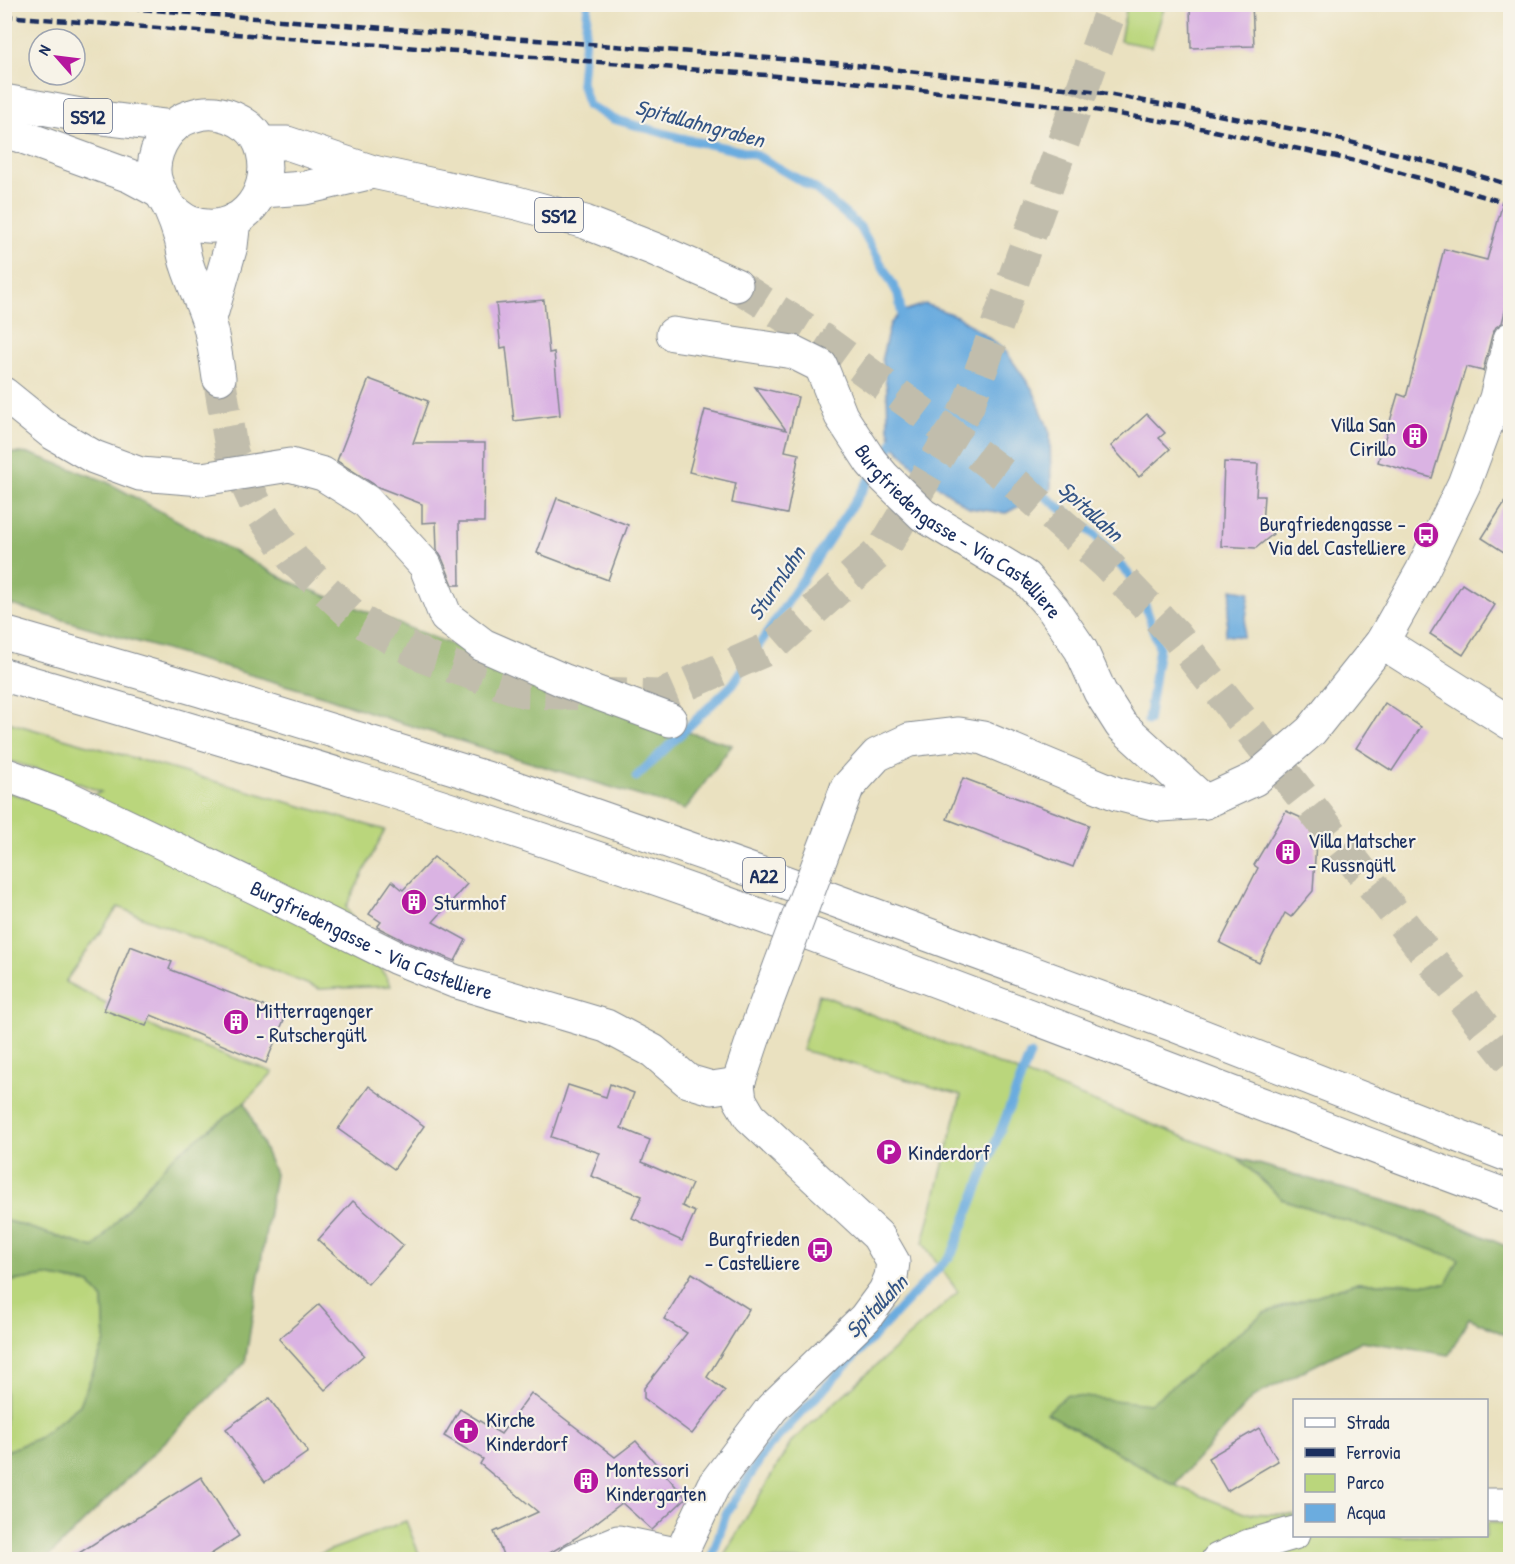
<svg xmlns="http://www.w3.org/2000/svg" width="1515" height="1564" font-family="'Patrick Hand',sans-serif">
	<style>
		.green { fill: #bad67c; stroke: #6a826d; stroke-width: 1.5 }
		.forest { fill: #93b76c; stroke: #577365; stroke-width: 1.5 }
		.water { fill: #6bacdf; stroke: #436e9e; stroke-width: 1.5 }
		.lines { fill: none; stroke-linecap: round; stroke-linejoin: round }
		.stream { stroke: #6bacdf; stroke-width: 9 }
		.building { fill: #dab3e3 }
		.primary-tunnel { stroke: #c1bdac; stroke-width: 33; stroke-dasharray: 33 16; stroke-linecap: butt }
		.street-casing { stroke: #82888f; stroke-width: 35 }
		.primary-casing { stroke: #82888f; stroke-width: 35 }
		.highway-casing { stroke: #82888f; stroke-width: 35 }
		.street { stroke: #fff; stroke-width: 33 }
		.primary { stroke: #fff; stroke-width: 33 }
		.highway { stroke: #fff; stroke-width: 33 }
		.rail { stroke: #1b2f5e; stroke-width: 4.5; stroke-dasharray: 9 4.5; stroke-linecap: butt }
		.street-bridge-casing { stroke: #82888f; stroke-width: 35; stroke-linecap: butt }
		.street-bridge { stroke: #fff; stroke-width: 33 }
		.labels { text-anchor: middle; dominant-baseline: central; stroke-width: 4.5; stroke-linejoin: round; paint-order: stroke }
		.shield { fill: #f7f3e8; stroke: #5d6a87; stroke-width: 1.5 }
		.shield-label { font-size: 20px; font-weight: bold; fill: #1b2f5e }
		.poi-label { font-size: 21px; fill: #1b2f5e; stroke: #f7f3e8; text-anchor: start }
		.street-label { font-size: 21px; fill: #1b2f5e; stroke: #f7f3e8 }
		.water-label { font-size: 22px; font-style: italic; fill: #335485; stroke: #f7f3e8 }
	</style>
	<rect width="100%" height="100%" fill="#f7f3e8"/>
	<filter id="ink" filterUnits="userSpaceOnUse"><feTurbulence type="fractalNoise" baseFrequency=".0167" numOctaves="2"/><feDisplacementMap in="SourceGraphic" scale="12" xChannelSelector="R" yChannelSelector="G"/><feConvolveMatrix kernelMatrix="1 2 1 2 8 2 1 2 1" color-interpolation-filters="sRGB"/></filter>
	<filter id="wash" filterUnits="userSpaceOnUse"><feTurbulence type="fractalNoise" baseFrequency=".008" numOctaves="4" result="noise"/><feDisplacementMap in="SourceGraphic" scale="24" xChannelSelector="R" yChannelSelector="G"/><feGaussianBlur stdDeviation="1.35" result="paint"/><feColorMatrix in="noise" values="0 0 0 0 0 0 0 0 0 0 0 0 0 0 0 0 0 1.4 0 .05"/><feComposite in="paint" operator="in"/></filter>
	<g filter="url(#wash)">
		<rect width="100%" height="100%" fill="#eae1c0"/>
		<g class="green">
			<path d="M1127,5H1165L1152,47L1120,41Z"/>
			<path d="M4,721L385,830L346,907L391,986L319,989L118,907L65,982L163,1032L273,1072L245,1102L170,1159L94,1248L5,1220V792L62,806L101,792L58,775L5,760Z"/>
			<path d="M819,994L1238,1158L1282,1199L1460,1258L1446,1284L1355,1283L1264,1313L1150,1405L1066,1395L1047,1413L1174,1485L1244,1513L1294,1515V1536H1486L1487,1523H1510V1559L721,1560L792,1441L958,1292L923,1243L961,1095L802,1050Z"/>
			<path d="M46,1276L90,1284L103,1299L105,1341L80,1405L38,1438L5,1452V1282Z"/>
			<path d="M406,1521L421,1559H307Z"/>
		</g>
		<g class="forest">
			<path d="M4,452L31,454L105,481L288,581L646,720L732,745L685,810L392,720L326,697L5,603Z"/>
			<path d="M245,1102L275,1174L245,1363L46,1559H5V1452L38,1438L80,1405L105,1341L103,1299L90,1284L46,1276L5,1282V1220L94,1248L170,1159Z"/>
			<path d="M1238,1158L1437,1216L1510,1248V1337L1469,1318L1449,1355L1362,1341L1253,1397L1174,1485L1047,1413L1066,1395L1150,1404L1264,1313L1355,1283L1446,1284L1459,1259L1282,1199Z"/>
		</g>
		<g class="water">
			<path d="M925,304L959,317L1004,349L1033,390L1050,433L1051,489L1006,513L969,508L921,474L893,444L888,425L887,389L882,357L890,324L901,312Z"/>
			<path d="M1232,589L1250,592L1243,637L1225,635Z"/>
		</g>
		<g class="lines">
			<g class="stream">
				<path d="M588,4L581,82L588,105L613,119L685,139L754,154L817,190L860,227L898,294L903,322"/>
				<path d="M881,463L898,433"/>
				<path d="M1032,486L1095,535L1139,587L1159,647L1148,721"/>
				<path d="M636,777L733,684L873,474"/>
				<path d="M711,1560L726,1514L766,1450L952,1254L1030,1055"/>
			</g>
		</g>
		<g id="blocks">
			<g class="building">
				<path d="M1190,4H1252L1254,46L1191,48Z"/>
				<path d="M1503,202L1510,203V292L1502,323L1496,327L1492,335L1483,371L1466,367L1432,478L1378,462L1398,394L1406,397L1444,249L1487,260Z"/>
				<path d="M544,300L549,353L554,352L560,415L514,421L506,347L501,348L496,304Z"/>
				<path d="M369,379L428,401L413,443H485L484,522H459L460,585H453L442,558L437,550L436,522L422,523V504L378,487L337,461Z"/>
				<path d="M755,387L798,397L785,451L799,454L787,514L732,503L736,483L689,472L705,410L786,430Z"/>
				<path d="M1147,414L1165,433L1159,438L1170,449L1139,477L1111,446Z"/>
				<path d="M1224,462L1258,464L1256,496H1264L1262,524L1273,534L1256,548L1221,546Z"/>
				<path d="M1510,494V556L1482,538Z"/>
				<path d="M557,498L628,525L608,580L537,553Z"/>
				<path d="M1462,584L1495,605L1463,655L1430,634Z"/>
				<path d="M1385,703L1421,727L1392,771L1356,748Z"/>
				<path d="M963,778L1089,825L1073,867L947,819Z"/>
				<path d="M1286,811L1317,825L1313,891L1291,917L1285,913L1259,963L1220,943L1258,868L1254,865Z"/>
				<path d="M434,857L467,884L433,922L466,940L455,961L405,941L377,927L381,922L369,914L392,881L403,890Z"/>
				<path d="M130,946L172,962L169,969L286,1015L266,1063L151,1015L146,1026L104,1010Z"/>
				<path d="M610,1084L634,1093L621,1128L650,1140L642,1162L692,1184L682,1206L695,1212L682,1241L632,1218L642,1196L591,1176L600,1153L551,1137L568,1085L606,1097Z"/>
				<path d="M369,1086L424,1126L394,1169L338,1129Z"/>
				<path d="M353,1201L403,1245L368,1284L318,1240Z"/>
				<path d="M692,1273L749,1309L707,1377L725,1391L692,1434L644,1398V1388L687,1333L664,1319Z"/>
				<path d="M319,1304L364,1355L325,1390L279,1339Z"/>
				<path d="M531,1393L615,1457L636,1441L686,1498L652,1530L622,1503L577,1537L538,1560H505L494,1532L538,1512L480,1464L483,1459L444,1436L460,1409L501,1434Z"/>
				<path d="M269,1398L308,1452L265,1482L226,1429Z"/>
				<path d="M1259,1428L1278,1461L1227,1491L1208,1458Z"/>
				<path d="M201,1477L239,1536L202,1560H68L123,1525L124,1526Z"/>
			</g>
		</g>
	</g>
	<g filter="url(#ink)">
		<use href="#blocks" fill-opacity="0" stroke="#82888f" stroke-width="1.5"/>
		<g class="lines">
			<g class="primary-tunnel">
				<path d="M736,285L823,340L912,405L1015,483L1106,563L1176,636L1510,1060"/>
				<path d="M219,378L232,453L258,509L294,560L357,619L427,658L525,692L660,696L772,647L884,548L968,406L1113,4"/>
			</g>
			<g class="street-casing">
				<g id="street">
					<path id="s1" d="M673,334L793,352L821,366L841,416L871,462L883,476L923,515L1025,577L1053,609L1081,650L1100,692L1121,725L1205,802"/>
					<path d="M4,394L51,432L94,457L140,474L202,479L290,465L323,474L366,501L425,565L446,617L483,645L565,681L670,720"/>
					<path d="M1382,642L1510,723"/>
					<path id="s2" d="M4,774L62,795L259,889L397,958L454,981L606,1026L653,1051L688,1081L712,1088L738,1084"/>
					<path d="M847,788L877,755L909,740L959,734L983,738L1117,794L1161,805L1205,802L1255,779L1311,731L1382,642L1422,571L1464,484L1496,398L1510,339"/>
					<path d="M1486,1505H1510"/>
					<path d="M574,1560L618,1542L680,1555"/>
					<path d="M678,1560L713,1486L772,1408L865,1318L885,1291L891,1277L893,1262L878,1236L750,1117L740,1100L738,1084L754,1036"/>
					<path d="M1218,1560L1249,1546L1294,1533"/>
				</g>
			</g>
			<g class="primary-casing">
				<g id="primary">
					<path d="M4,101L86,116L173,127"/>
					<path d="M4,130L130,176L158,191"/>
					<path d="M261,143H287L373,172L517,203L585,222L654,249L736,285"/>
					<path d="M262,191L305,188L373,172"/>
					<path d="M170,209C176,213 182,219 189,222C235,240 274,197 263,152C261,143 255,132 247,126C231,114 211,109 192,116C170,122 155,146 154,168C153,184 163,195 170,209C174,218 178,229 181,239C183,247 184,257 187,265C193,284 202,302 208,320C214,339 216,359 219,378"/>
					<path d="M209,322L231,246L234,220"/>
				</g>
			</g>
			<g class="highway-casing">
				<g id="highway">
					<path d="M4,633L200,690L496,781L782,881L1174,1025L1510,1156"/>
					<path d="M4,675C246,745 486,817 723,902C987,997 1247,1101 1510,1197"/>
				</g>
			</g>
			<use href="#street" class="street"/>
			<use href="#primary" class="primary"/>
			<use href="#highway" class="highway"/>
			<g class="rail">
				<path d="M76,4L845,64L1091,91L1314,133L1450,167L1510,185"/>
				<path d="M4,16L843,81L1088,109L1186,125L1370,164L1510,204"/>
			</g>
			<g class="street-bridge-casing">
				<path id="street-bridge" d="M754,1036L847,788"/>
			</g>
			<use href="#street-bridge" class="street-bridge"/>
		</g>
	</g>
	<defs>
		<g id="building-disc" transform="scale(1.35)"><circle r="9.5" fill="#b5179e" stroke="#f7f3e8"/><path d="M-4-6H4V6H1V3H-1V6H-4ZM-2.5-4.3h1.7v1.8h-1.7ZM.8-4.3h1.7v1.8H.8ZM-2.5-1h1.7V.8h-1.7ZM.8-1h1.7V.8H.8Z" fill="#fff"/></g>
		<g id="bus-disc" transform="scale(1.35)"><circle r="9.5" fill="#b5179e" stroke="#f7f3e8"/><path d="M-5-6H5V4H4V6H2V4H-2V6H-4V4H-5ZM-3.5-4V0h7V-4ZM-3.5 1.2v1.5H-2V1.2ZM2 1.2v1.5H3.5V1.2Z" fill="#fff"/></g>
		<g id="parking-disc" transform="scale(1.35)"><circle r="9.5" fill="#b5179e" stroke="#f7f3e8"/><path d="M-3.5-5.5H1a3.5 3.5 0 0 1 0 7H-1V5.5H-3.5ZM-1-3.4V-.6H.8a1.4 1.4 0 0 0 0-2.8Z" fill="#fff"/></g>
		<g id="church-disc" transform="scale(1.35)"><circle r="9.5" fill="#b5179e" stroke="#f7f3e8"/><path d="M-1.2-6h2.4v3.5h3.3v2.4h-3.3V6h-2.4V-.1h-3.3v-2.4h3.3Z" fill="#fff"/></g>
	</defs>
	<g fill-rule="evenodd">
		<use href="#building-disc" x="1415" y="436"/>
		<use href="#bus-disc" x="1426" y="535"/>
		<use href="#building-disc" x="1288" y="852"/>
		<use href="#building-disc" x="414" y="902"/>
		<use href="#building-disc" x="236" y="1022"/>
		<use href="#parking-disc" x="889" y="1152"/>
		<use href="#bus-disc" x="820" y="1250"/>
		<use href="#church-disc" x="466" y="1431"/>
		<use href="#building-disc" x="586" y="1481"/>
	</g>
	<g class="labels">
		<g class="shield">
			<rect x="64" y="99" width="48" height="34" rx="4.5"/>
			<rect x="535" y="198" width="48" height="34" rx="4.5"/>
			<rect x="743" y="858" width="42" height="34" rx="4.5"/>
		</g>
		<g class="shield-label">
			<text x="88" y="116">SS12</text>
			<text x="559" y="215">SS12</text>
			<text x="764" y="875">A22</text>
		</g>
		<g class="poi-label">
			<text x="1396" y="424" text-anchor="end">Villa San<tspan x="1396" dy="24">Cirillo</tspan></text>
			<text x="1406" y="523" text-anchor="end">Burgfriedengasse -<tspan x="1406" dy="24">Via del Castelliere</tspan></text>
			<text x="1308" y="840">Villa Matscher<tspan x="1308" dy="24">- Russngütl</tspan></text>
			<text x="434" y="902">Sturmhof</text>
			<text x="256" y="1010">Mitterragenger<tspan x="256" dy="24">- Rutschergütl</tspan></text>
			<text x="908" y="1152">Kinderdorf</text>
			<text x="800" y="1238" text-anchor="end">Burgfrieden<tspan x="800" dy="24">- Castelliere</tspan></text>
			<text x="486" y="1419">Kirche<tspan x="486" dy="24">Kinderdorf</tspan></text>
			<text x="606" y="1469">Montessori<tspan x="606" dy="24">Kindergarten</tspan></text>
		</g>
		<g class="street-label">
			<text stroke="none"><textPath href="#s1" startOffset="374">Burgfriedengasse - Via Castelliere</textPath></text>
			<text stroke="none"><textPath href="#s2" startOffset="404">Burgfriedengasse - Via Castelliere</textPath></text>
		</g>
		<g class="water-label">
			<text transform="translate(700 123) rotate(15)">Spitallahngraben</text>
			<text transform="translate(1091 511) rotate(42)">Spitallahn</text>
			<text transform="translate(776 583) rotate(-56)">Sturmlahn</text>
			<text transform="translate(876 1306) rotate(-46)">Spitallahn</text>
		</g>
	</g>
	<rect width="1515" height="1564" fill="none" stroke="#f7f3e8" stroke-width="24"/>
	<rect x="1293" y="1399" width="195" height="138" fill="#f7f3e8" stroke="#9fa5b1" stroke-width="1.5"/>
	<rect x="1305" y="1418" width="30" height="9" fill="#ffffff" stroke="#9fa5b1" stroke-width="1.5"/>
	<text x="1347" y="1429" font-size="18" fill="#1b2f5e">Strada</text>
	<rect x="1305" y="1448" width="30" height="9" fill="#1b2f5e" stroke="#9fa5b1" stroke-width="1.5"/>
	<text x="1347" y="1459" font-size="18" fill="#1b2f5e">Ferrovia</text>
	<rect x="1305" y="1474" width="30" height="18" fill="#bad67c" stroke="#9fa5b1" stroke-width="1.5"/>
	<text x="1347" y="1489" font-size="18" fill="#1b2f5e">Parco</text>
	<rect x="1305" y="1504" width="30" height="18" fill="#6bacdf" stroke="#9fa5b1" stroke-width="1.5"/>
	<text x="1347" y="1519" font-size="18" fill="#1b2f5e">Acqua</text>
	<g transform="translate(57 57) rotate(298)"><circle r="28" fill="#f7f3e8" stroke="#9fa5b1" stroke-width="1.5"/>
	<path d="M0-4.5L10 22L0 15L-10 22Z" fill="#b5179e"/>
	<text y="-9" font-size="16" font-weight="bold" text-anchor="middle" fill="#1b2f5e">N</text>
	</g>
</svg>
